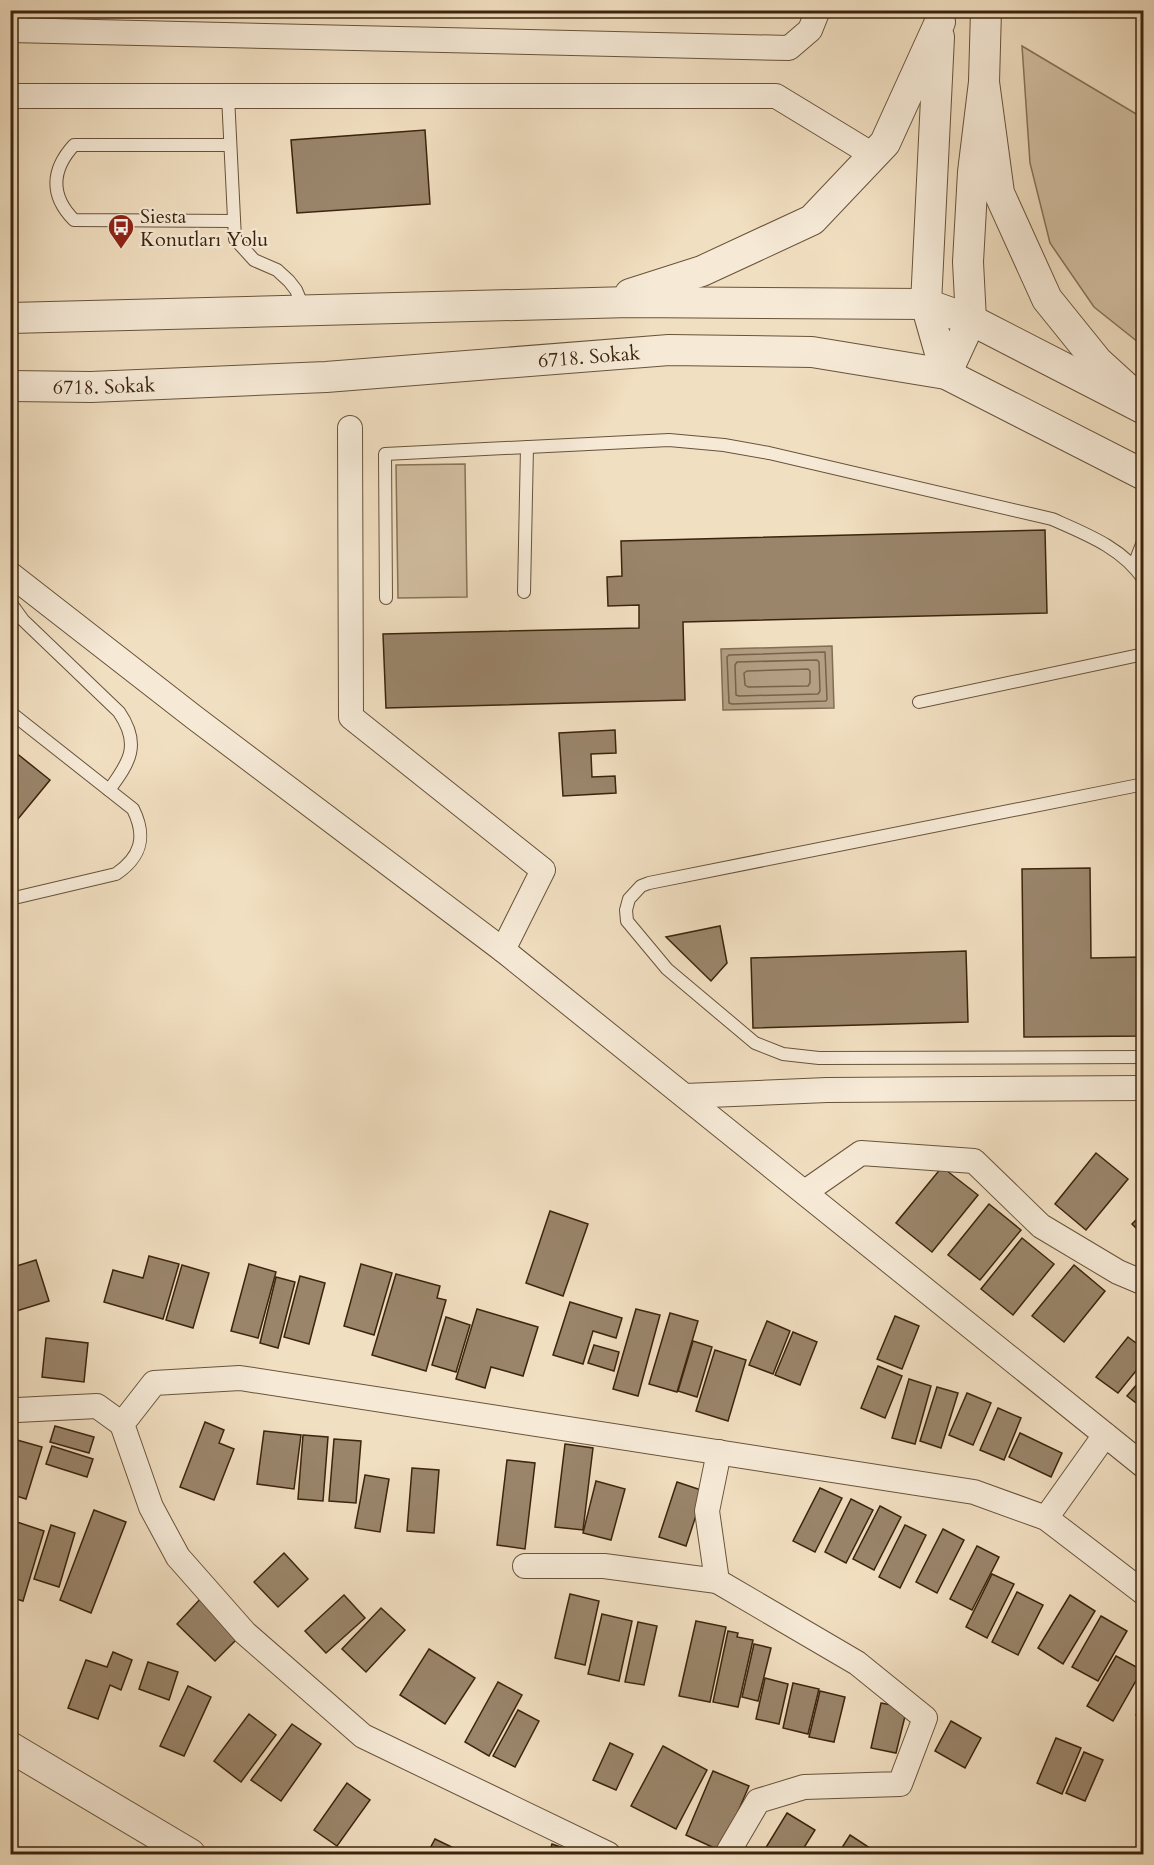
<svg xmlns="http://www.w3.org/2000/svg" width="1154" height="1865" font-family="Cardo,serif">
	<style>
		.green { fill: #d2bfa2; stroke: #877258; stroke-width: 1.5 }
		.water { fill: #b39f84; stroke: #836e54; stroke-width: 1.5 }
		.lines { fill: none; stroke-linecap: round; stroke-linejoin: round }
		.shore { stroke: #786248; stroke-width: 1.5 }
		.building { fill: #9a856b; stroke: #3c240d; stroke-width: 1.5 }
		.service-casing { stroke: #69533a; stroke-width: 14 }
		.minor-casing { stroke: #69533a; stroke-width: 26 }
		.tertiary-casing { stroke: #69533a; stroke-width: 32 }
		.path { stroke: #3c240d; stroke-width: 4; stroke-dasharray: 4.5 3; stroke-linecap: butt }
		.service { stroke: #f6ead7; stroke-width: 12 }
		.minor { stroke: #f6ead7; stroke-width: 24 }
		.tertiary { stroke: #f6ead7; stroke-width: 30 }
		.labels { text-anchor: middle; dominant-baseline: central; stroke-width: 4.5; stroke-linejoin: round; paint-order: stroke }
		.poi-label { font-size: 20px; fill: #3c240d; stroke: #f6ead7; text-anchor: start }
		.street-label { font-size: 20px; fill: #3c240d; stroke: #f6ead7 }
	</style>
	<rect width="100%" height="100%" fill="#f1dfc1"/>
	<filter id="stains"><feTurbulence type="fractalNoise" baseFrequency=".00333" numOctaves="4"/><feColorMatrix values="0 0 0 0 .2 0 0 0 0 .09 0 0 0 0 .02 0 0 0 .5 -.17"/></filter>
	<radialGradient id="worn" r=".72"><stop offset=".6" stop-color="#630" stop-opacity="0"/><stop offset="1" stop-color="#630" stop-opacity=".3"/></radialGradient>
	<g class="green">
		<path d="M1022,46L1143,118V346L1094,307L1050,243L1030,163Z"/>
		<path d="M465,464L467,597L398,598L396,465Z"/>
	</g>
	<path class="water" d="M832,646L834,708L723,710L721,649Z"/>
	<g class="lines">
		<g class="shore">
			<path d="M825,652L827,699L826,701L732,704L729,703L727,657L729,655Z"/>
			<path d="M817,660L819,662L820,691L818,694L739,696L736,695L735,665L737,662Z"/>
			<path d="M808,669L810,671V683L808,686L748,687L745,685L744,673L747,671Z"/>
		</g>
	</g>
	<g class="building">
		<path d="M244,10H609L244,11Z"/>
		<path d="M425,130L430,204L297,213L291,140Z"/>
		<path d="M1045,530L1047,613L683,622L685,700L386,708L383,634L639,628V605L608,606L607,577L622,576L621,541Z"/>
		<path d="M615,730L616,753L591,754L592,777L615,776L616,793L563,796L559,733Z"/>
		<path d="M10,748L50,780L13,825L10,823Z"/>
		<path d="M1090,868L1091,958L1144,957V1036L1024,1037L1022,869Z"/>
		<path d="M720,926L727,963L711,981L666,937Z"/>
		<path d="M966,951L968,1022L753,1028L751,958Z"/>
		<path d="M1096,1153L1128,1179L1086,1230L1055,1204Z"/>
		<path d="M942,1167L978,1195L932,1252L896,1223Z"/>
		<path d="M989,1204L1021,1230L980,1280L948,1255Z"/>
		<path d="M550,1211L588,1224L563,1296L526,1283Z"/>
		<path d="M1144,1212V1236L1132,1224Z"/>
		<path d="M1022,1238L1054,1264L1013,1315L981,1289Z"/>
		<path d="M149,1256L179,1264L163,1319L104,1302L113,1270L143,1278Z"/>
		<path d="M36,1260L49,1301L10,1313V1268Z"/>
		<path d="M249,1264L276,1272L258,1338L231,1331Z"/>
		<path d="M361,1264L392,1273L374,1335L344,1326Z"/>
		<path d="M182,1265L209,1273L193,1328L166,1320Z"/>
		<path d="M1074,1265L1105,1291L1064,1342L1032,1316Z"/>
		<path d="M396,1274L440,1286L437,1298L446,1300L426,1371L372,1355Z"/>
		<path d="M300,1276L325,1283L309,1344L284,1337Z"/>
		<path d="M276,1277L295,1282L278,1348L260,1343Z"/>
		<path d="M570,1302L622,1318L616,1338L593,1331L583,1364L553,1355Z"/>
		<path d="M477,1309L538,1327L523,1376L491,1367L485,1388L456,1379Z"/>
		<path d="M636,1309L660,1315L638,1396L613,1389Z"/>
		<path d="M670,1313L698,1321L677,1392L649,1384Z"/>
		<path d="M895,1316L919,1326L902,1369L877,1359Z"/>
		<path d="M446,1317L470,1325L456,1372L432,1365Z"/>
		<path d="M767,1321L790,1331L773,1374L749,1365Z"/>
		<path d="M793,1332L817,1342L800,1385L775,1375Z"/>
		<path d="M1128,1337L1144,1349V1361L1118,1393L1096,1377Z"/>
		<path d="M46,1338L88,1343L84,1382L42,1377Z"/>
		<path d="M693,1341L712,1347L697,1397L678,1391Z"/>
		<path d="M594,1345L619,1352L614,1371L588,1363Z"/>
		<path d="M715,1350L746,1360L728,1421L696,1411Z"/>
		<path d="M878,1366L902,1376L885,1418L861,1408Z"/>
		<path d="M1144,1376V1409L1127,1396Z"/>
		<path d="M909,1379L931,1386L915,1444L892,1438Z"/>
		<path d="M937,1387L958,1393L941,1448L920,1441Z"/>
		<path d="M967,1393L991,1403L973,1445L949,1435Z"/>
		<path d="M998,1408L1021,1418L1004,1460L980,1450Z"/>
		<path d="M205,1422L224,1430L219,1443L234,1449L214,1500L180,1487Z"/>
		<path d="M55,1426L94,1437L89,1453L50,1442Z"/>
		<path d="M264,1431L301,1435L294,1489L257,1484Z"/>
		<path d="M1020,1433L1062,1453L1051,1477L1009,1457Z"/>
		<path d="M303,1435L328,1437L323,1501L298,1499Z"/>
		<path d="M10,1438L42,1447L26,1499L10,1494Z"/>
		<path d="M334,1439L361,1441L356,1503L329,1501Z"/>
		<path d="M565,1444L593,1448L583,1530L555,1527Z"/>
		<path d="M52,1446L93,1459L87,1477L46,1464Z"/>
		<path d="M507,1460L535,1463L525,1549L497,1545Z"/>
		<path d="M412,1468L439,1470L434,1533L407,1531Z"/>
		<path d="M365,1475L389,1479L380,1532L355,1528Z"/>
		<path d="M596,1481L625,1489L611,1540L583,1533Z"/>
		<path d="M677,1482L704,1491L686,1546L659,1537Z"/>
		<path d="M820,1488L842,1498L815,1552L793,1541Z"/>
		<path d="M851,1499L873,1510L846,1563L825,1552Z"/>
		<path d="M880,1506L901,1517L874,1570L853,1559Z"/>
		<path d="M94,1510L126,1522L91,1613L60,1600Z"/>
		<path d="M14,1521L44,1531L23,1601L10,1597V1534Z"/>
		<path d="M51,1525L75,1533L59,1587L34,1579Z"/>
		<path d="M905,1525L926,1535L900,1588L879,1577Z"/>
		<path d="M943,1529L964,1540L937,1593L916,1582Z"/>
		<path d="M977,1546L999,1557L972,1610L950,1599Z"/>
		<path d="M284,1553L308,1579L278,1607L254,1582Z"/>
		<path d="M992,1574L1014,1584L987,1638L966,1627Z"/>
		<path d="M1017,1592L1043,1605L1018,1655L992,1642Z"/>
		<path d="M570,1594L599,1601L585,1665L555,1658Z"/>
		<path d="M344,1595L365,1618L326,1653L305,1631Z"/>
		<path d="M1070,1595L1095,1611L1063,1664L1038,1648Z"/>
		<path d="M203,1596L242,1634L215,1661L177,1624Z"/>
		<path d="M381,1608L405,1630L366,1672L342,1649Z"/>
		<path d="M602,1614L632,1621L619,1681L588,1674Z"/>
		<path d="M1101,1616L1127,1631L1098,1681L1072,1667Z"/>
		<path d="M696,1621L726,1627L710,1702L679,1696Z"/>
		<path d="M638,1622L657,1626L644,1685L625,1682Z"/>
		<path d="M728,1631L738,1633L737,1637L753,1640L738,1707L713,1702Z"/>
		<path d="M754,1644L771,1648L758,1701L742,1697Z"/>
		<path d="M429,1649L475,1678L445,1724L400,1695Z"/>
		<path d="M113,1652L132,1660L121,1690L110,1685L98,1719L68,1708L86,1660L107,1667Z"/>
		<path d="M1116,1656L1142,1670L1113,1721L1087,1706Z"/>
		<path d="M148,1662L178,1672L169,1700L139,1689Z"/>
		<path d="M765,1678L788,1684L779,1724L756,1719Z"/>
		<path d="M498,1682L522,1695L489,1756L465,1742Z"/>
		<path d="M793,1683L819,1689L808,1734L783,1728Z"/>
		<path d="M188,1686L211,1697L184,1756L160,1746Z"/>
		<path d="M820,1691L845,1697L834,1742L809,1737Z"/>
		<path d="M1144,1702V1719L1136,1715Z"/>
		<path d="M881,1703L907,1708L896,1753L871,1748Z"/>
		<path d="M518,1710L539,1721L515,1767L493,1756Z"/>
		<path d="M249,1714L276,1735L241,1782L214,1761Z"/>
		<path d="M951,1721L981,1738L965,1768L935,1751Z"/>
		<path d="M292,1724L321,1744L281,1801L251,1780Z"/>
		<path d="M1056,1738L1081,1748L1062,1794L1037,1783Z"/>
		<path d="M610,1743L633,1754L616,1790L593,1780Z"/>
		<path d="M663,1746L707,1770L676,1829L631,1806Z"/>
		<path d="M1084,1752L1103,1760L1085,1801L1066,1793Z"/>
		<path d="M713,1771L749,1786L721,1851L686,1835Z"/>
		<path d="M347,1783L370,1800L337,1846L314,1830Z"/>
		<path d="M787,1813L815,1830L800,1854H762Z"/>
		<path d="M850,1835L873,1850L871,1854H838Z"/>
		<path d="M435,1839L466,1854H427Z"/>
		<path d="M552,1844L575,1852L574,1854H549Z"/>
		<path d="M474,1848L491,1854H472Z"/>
	</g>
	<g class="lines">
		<g class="service-casing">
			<g id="service">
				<path d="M228,96L235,239L254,260L277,270L289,281L296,290L304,309"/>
				<path d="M230,145H74C51,170 50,196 74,220L234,221"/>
				<path d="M1134,565L1144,539"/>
				<path d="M524,592L527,447"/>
				<path d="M386,598L385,454L669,440L724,445L769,453L1052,519C1086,534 1123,548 1144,580"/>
				<path d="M10,602L23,620L119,712C141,744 130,762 109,790"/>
				<path d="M919,702L1144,654"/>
				<path d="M10,712L133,809C147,837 141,857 116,874L10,899"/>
				<path d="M1144,784L649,883L641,886L629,899L626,910L627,921L667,969L755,1043L783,1054L819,1058L1144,1057"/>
			</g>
		</g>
		<g class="minor-casing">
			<g id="minor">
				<path d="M10,30L789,48L810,30L818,10"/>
				<path d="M10,96H776L873,155"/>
				<path d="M350,428L351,717L543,870L503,950"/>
				<path d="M10,574L195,718L503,950L1144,1466"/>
				<path d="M685,1096L827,1090L1144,1088"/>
				<path d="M805,1192L861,1153L974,1161L1041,1226L1118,1272L1144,1283"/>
				<path d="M17,1410L97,1406L122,1424"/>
				<path d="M1046,1518L1105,1435"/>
				<path d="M525,1566H604L717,1581L707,1511L719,1452"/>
				<path d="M717,1581L857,1663L925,1718L900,1784L804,1787L758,1801L727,1854"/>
				<path d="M608,1854L363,1736L245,1633L178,1557L151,1507L122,1424L154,1383L240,1378L974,1492L1046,1518L1144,1593"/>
			</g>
		</g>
		<g class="tertiary-casing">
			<g id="tertiary">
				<path d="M939,37L926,304L946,374"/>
				<path d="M984,82L999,193L1047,299L1097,361L1131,392"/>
				<path d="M630,294L702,271L812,220L885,143L940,22"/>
				<path d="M10,318L630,302L926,304L971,320L1144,409"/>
				<path d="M946,374L971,320L968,262L973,172L984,82L986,10"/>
				<path id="s1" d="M10,386L91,387L326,377L669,350L812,352L946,374L1144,475"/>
				<path d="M10,1747L190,1854"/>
			</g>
		</g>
		<path class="path" d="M10,1661L14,1669L10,1684"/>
		<use href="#service" class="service"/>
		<use href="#minor" class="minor"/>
		<use href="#tertiary" class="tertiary"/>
	</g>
	<defs>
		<g id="bus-pin" transform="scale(1.35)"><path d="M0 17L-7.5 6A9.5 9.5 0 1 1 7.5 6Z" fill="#8f2418" stroke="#f6ead7"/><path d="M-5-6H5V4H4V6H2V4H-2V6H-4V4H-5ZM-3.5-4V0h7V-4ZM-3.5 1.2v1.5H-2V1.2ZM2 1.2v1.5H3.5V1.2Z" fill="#fff"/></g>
	</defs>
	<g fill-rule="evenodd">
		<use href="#bus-pin" x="121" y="227"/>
	</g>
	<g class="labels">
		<g class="poi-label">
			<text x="140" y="216">Siesta<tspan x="140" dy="23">Konutları Yolu</tspan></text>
		</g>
		<g class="street-label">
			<text stroke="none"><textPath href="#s1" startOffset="580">6718. Sokak</textPath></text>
			<text stroke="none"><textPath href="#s1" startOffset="94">6718. Sokak</textPath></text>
		</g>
	</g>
	<rect width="1154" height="1865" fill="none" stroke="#f1dfc1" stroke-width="36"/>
	<rect x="12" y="12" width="1130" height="1841" fill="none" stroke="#3c240d" stroke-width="3"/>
	<rect x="18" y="18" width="1118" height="1829" fill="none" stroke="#3c240d" stroke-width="1.5"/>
	<rect width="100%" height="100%" filter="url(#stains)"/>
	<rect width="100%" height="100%" fill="url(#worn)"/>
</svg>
